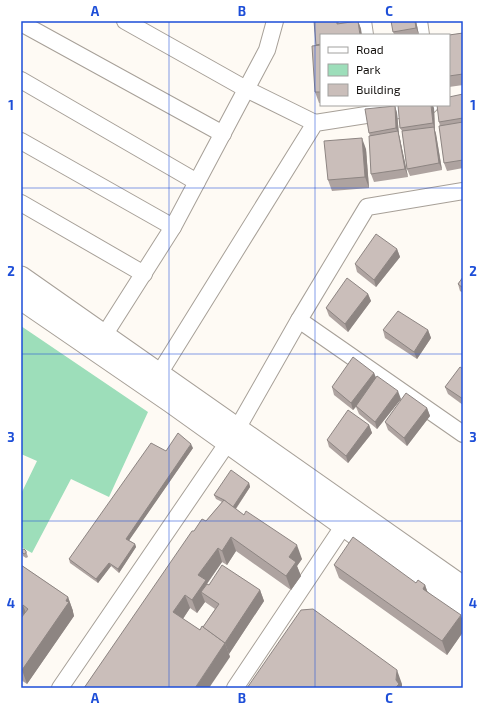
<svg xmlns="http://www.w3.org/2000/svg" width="484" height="709" font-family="'Exo 2',sans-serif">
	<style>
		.green { fill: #9ddeba }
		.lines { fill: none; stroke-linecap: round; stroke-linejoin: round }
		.minor-casing { stroke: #a7a098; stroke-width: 18 }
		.tertiary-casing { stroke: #a7a098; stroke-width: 23 }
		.minor { stroke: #fff; stroke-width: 16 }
		.tertiary { stroke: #fff; stroke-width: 21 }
		.wall { fill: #aea3a0; fill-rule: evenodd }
		.shaded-wall { fill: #8d8582 }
		.building { fill: #cabeba; stroke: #8d8582 }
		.grid { fill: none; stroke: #1d4ed8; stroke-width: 1; stroke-opacity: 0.55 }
		.neatline { fill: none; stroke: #1d4ed8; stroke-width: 1.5 }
		.grid-label { font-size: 13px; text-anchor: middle; font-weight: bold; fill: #1d4ed8 }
	</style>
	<rect width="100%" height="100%" fill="#fefaf4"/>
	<path class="green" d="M21,326L148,412L109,497L71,479L32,553L21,547V494L37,461L21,454Z"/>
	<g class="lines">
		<g class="minor-casing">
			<g id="minor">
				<path d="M125,21L246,89L315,123"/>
				<path d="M363,21L365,35"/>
				<path d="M419,21L421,35"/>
				<path d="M21,23L223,134"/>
				<path d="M21,80L197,182"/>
				<path d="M21,141L173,227"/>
				<path d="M21,203L144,274"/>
				<path d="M299,320L463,434"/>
				<path d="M98,345L173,227L267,50L275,21"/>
				<path d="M159,374L315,123L430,105"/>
				<path d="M60,688L237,429L299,320L367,207L463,191"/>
				<path d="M235,688L350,516"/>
			</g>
		</g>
		<g class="tertiary-casing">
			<g id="tertiary">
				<path d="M21,277L463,587"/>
				<path d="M21,299L171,402L463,611"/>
			</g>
		</g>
		<use href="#minor" class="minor"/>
		<use href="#tertiary" class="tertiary"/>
	</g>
	<g class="wall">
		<path d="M314,21H338L339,23L358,21L361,29L321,35V103H319L315,92L316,45Z"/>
		<path d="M391,21H416L419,35H394Z"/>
		<path d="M463,33V85L449,87V35Z"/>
		<path d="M463,94V168L447,171L444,163L440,126L439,122Z"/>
		<path d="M395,106L397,113L399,135L400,139L408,177L374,182L371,174L370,136L369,133Z"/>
		<path d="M434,108L435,131L436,134L442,170L410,176L407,169L402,131L400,128Z"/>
		<path d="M366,149L369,188L332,191L328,180Z"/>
		<path d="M397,249L400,257L376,287L357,272L355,264Z"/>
		<path d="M463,277V293L460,291L458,284Z"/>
		<path d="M368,294L371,301L348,332L329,316L326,308Z"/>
		<path d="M383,330H428L431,338L417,359L385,338Z"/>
		<path d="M463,369V405L448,394L445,387Z"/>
		<path d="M374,373L376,378L401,399L377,429L359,414L356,407L353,410L334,395L332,387Z"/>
		<path d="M427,408L430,416L407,446L388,430L385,422Z"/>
		<path d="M369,425L372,433L348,463L329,447L327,440Z"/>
		<path d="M193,448L129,540L135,544L136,547L119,573L111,566L98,583L70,563L69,559L166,451Z"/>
		<path d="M249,483L250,487L236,509L302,559L297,566L301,576L291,590L236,551L227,565L222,562L207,584L209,585L260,590L264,601L229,654L230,657L84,688L194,531L206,521L222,502L216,499L214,495ZM205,602L215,609L203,627L200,630L183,619L190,608L197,613Z"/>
		<path d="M26,551L28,557L26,558L23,556L22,552Z"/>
		<path d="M21,565L68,597L73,611V612L74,616L27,684L21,680Z"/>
		<path d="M334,565L425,585L427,591L463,622V632L447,655L339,578Z"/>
	</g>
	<g class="shaded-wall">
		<path d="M358,21L361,29L362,35H360Z"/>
		<path d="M415,21H416L419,35L416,28Z"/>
		<path d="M431,105H433L434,108L435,131L433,123Z"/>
		<path d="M395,106L397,113L399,135L400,139L408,177L405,169L398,133L396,128Z"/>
		<path d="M434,127L436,134L442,170L439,163Z"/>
		<path d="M362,138L366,149L369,188L365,177Z"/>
		<path d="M397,249L400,257L376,287L374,280Z"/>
		<path d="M368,294L371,301L348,332L345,324Z"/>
		<path d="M428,330L431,338L417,359L414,352Z"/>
		<path d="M374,373L377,380L353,410L351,403Z"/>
		<path d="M398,391L401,399L377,429L375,422Z"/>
		<path d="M427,408L430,416L407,446L404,438Z"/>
		<path d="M369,425L372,433L348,463L346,456Z"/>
		<path d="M191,444L193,448L128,542L126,539Z"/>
		<path d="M249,483L250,487L234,511L233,507Z"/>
		<path d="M231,537L236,551L227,565L222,551Z"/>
		<path d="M135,544L136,547L119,573L118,569Z"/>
		<path d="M297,545L302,559L297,566L301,576L291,590L286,576L289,557Z"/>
		<path d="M218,548L222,562L201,592L205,602L197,613L192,600L198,575Z"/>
		<path d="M109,563L111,566L98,583L96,579Z"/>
		<path d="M425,585L430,599L423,589Z"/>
		<path d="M260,590L264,601L229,654L225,643Z"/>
		<path d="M185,595L190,608L178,626L173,612Z"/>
		<path d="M68,597L73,611V612L74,616L27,684L22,670Z"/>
		<path d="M23,605L28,619L26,623L21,609Z"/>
		<path d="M461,615L463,622V632L447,655L442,641Z"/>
		<path d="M225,643L230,657L209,688H195Z"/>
		<path d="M397,670L402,684V688H395L396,680Z"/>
	</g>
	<g class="building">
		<path d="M314,21H337V24L358,21L360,35H321V44L316,45Z"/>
		<path d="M391,21H415L416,28L393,32Z"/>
		<path d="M463,33V74L449,76V35Z"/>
		<path d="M321,45V92H315L312,46Z"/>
		<path d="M463,94V118L439,122L437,105H449V97Z"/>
		<path d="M398,105H431L433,123L400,128Z"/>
		<path d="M395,106L396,128L369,133L365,109Z"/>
		<path d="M463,122V160L444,163L439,126Z"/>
		<path d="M434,127L439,163L407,169L402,131Z"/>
		<path d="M398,131L405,169L371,174L369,136Z"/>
		<path d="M362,138L365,177L328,180L324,141Z"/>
		<path d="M376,234L397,249L374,280L355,264Z"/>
		<path d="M463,277V288L458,284Z"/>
		<path d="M347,278L368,294L345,324L326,308Z"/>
		<path d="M398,311L428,330L414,352L383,330Z"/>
		<path d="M353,357L374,373L351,403L332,387Z"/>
		<path d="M460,367L463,369V399L445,387Z"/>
		<path d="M377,376L398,391L375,422L356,406Z"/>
		<path d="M406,393L427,408L404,438L385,422Z"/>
		<path d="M348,410L369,425L346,456L327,440Z"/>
		<path d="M178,433L191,444L126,539L135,544L118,569L109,563L96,579L69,559L151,443L166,451Z"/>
		<path d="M231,470L249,483L233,507L224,500L214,495Z"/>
		<path d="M224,500L244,515L246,511L297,545L289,557L296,562L286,576L231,537L222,551L218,548L198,575L206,580L192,600L185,595L173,612L200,630L202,626L225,643L195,688H84L192,531H194L202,519L206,521Z"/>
		<path d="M353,537L416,583L418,580L425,585L423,589L461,615L442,641L334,565Z"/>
		<path d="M24,549L26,551V553L24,554L22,552V550Z"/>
		<path d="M21,565L68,597L66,601L69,602L22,670H21V618L28,609L23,605L21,609Z"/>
		<path d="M222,565L260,590L225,643L203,627L219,604L201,592L207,584L209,585Z"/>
		<path d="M313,609L397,670L396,680L399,684L395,688H247L301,610Z"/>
	</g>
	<path class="grid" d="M169,21V688M315,21V688M21,188H463M21,354H463M21,521H463"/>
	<rect width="484" height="709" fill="none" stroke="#ffffff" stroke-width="44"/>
	<rect x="320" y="34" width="130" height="72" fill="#ffffff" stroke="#a2a19f"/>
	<rect x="328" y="47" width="20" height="6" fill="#ffffff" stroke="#a2a19f"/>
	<text x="356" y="54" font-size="12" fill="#161310">Road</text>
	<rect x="328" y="64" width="20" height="12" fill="#9ddeba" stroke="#a2a19f"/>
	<text x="356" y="74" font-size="12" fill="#161310">Park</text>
	<rect x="328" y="84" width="20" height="12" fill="#cabeba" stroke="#a2a19f"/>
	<text x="356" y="94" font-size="12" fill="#161310">Building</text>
	<rect x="22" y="22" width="440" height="665" class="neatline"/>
	<g class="grid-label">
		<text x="95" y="16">A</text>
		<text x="242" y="16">B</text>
		<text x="389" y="16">C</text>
		<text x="11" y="110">1</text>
		<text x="473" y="110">1</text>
		<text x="11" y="276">2</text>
		<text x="473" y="276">2</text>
		<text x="11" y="442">3</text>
		<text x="473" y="442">3</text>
		<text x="11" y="608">4</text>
		<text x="473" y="608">4</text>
		<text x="95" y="703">A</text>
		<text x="242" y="703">B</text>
		<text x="389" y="703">C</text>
	</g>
</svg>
